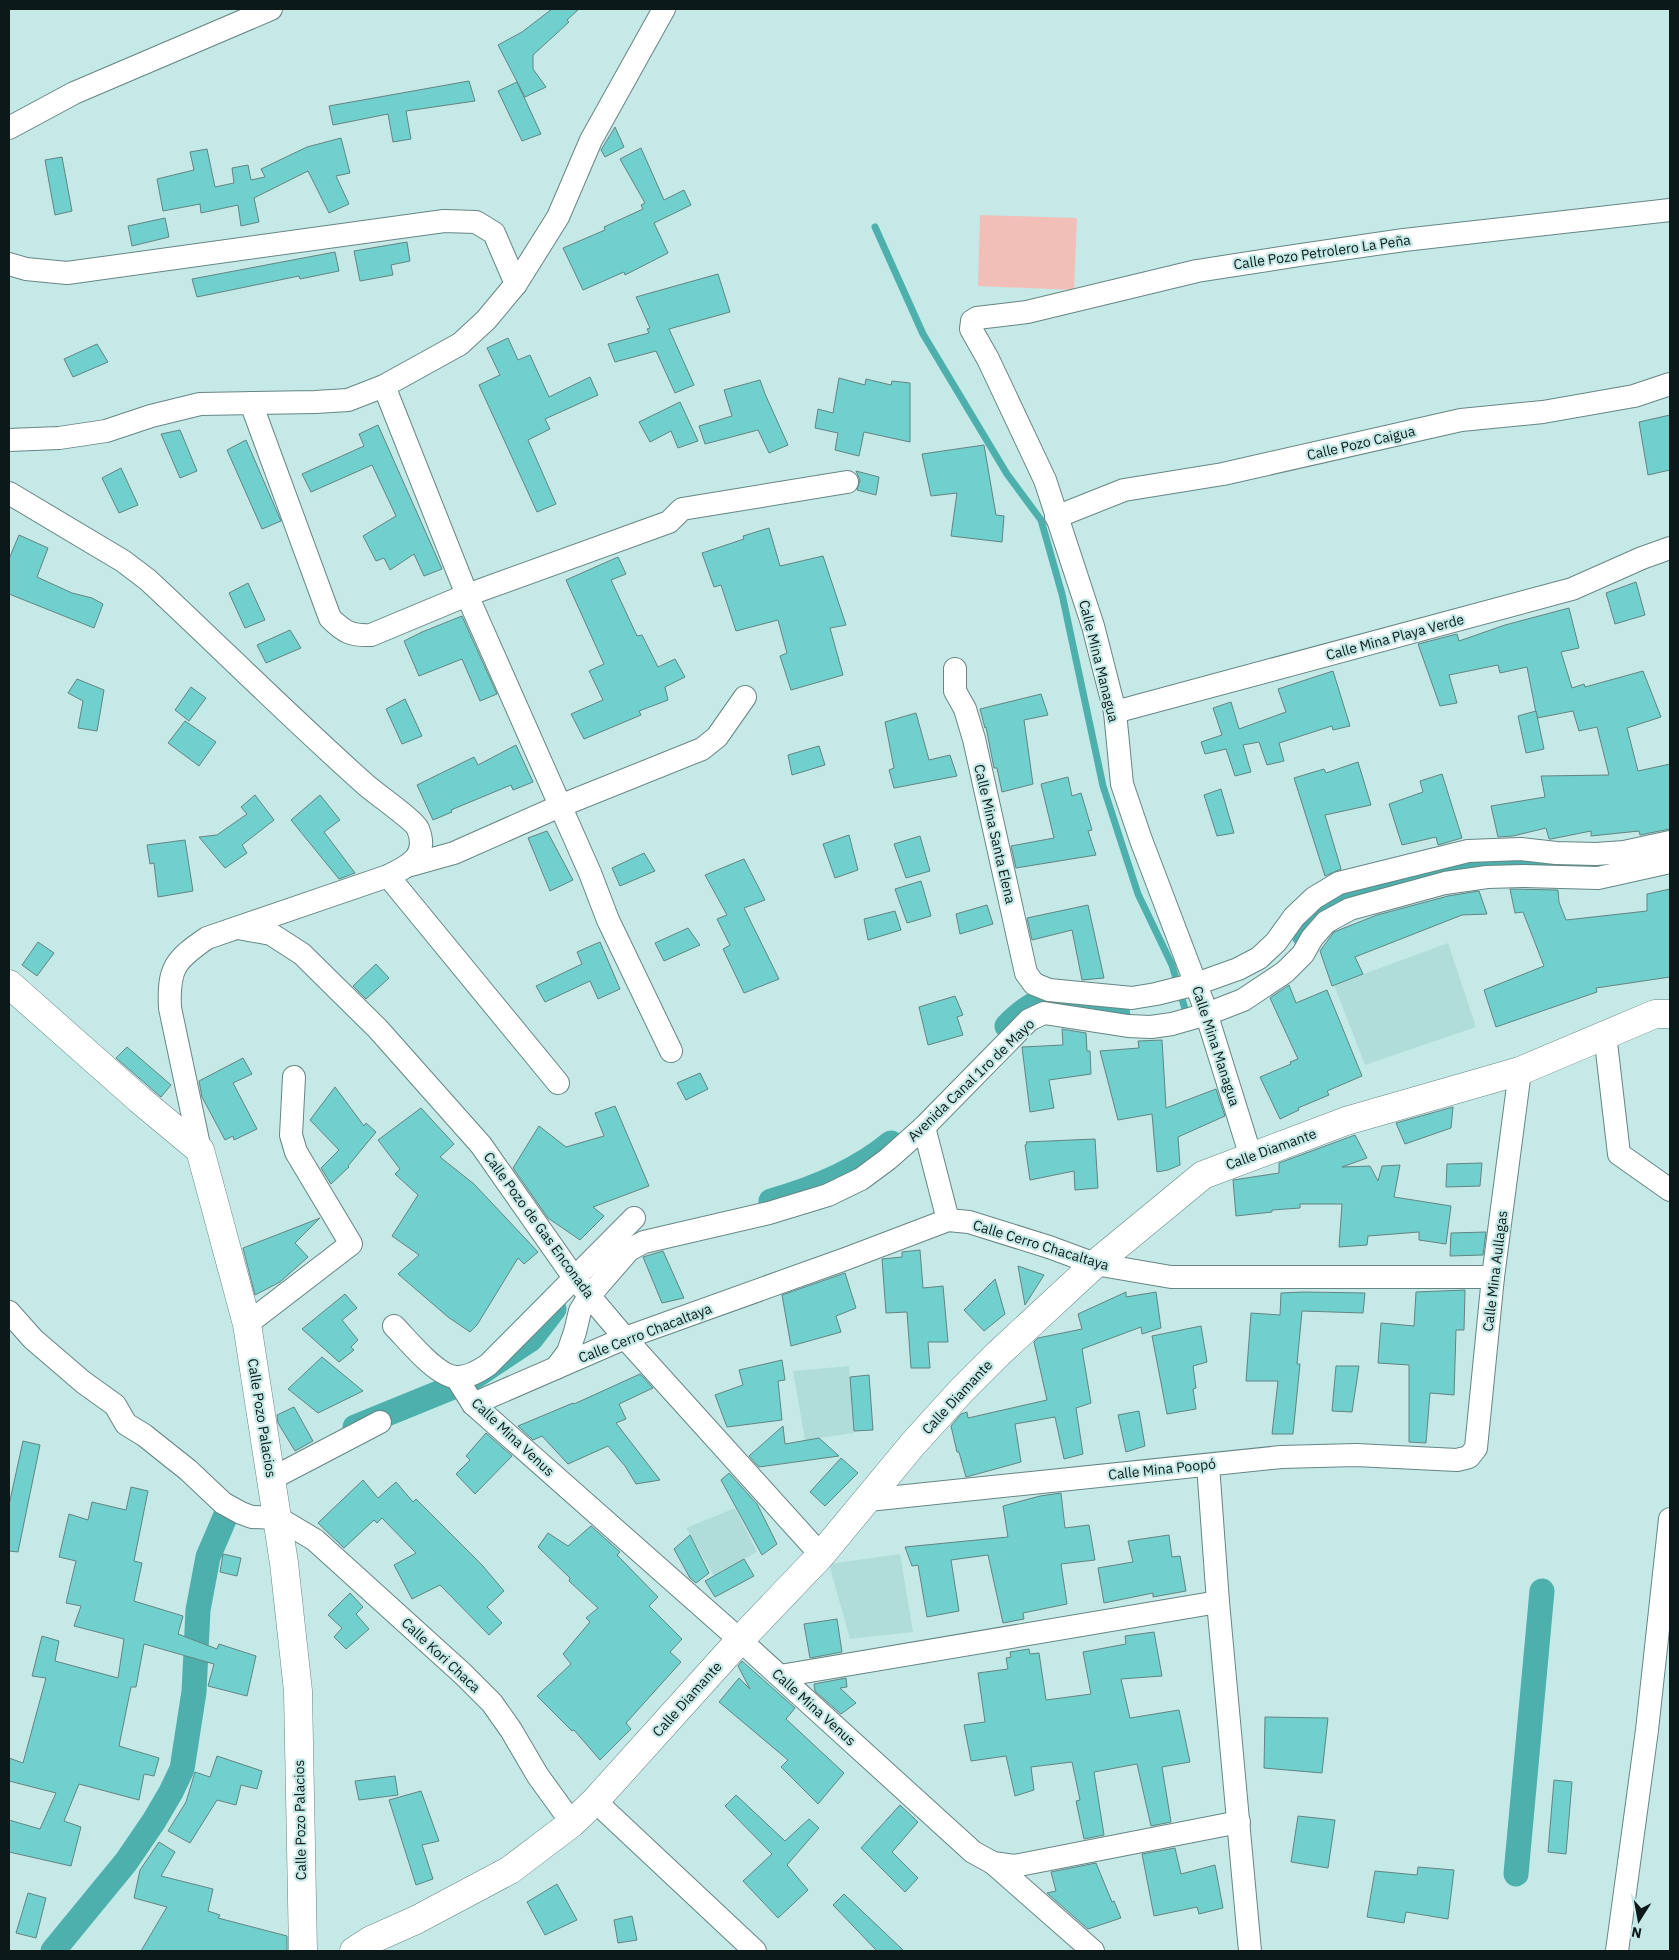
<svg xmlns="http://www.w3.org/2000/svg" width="1679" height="1960" font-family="'IBM Plex Sans',sans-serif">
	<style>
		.built { fill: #b0ddda }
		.green { fill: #f2bfb8 }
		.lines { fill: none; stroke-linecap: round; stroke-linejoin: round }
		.stream { stroke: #4db0ad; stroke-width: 7 }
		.canal { stroke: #4db0ad; stroke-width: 25 }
		.building { fill: #6fd0cd; stroke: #638482 }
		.street-casing { stroke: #658684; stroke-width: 24 }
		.secondary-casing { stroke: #658684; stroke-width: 29 }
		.street { stroke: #fff; stroke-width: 22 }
		.secondary { stroke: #fff; stroke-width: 28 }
		.labels { text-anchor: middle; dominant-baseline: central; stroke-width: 4.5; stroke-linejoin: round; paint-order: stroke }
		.street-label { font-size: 14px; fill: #0b1918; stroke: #c5e9e7 }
	</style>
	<rect width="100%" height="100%" fill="#c5e9e7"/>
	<g class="built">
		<path d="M1448,943L1476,1027L1365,1065L1334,985Z"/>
		<path d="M849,1366L854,1433L805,1440L793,1371Z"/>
		<path d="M735,1508L757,1552L714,1576L686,1528Z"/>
		<path d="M900,1554L913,1632L850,1639L829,1564Z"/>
	</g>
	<path class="green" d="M980,215L1077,218L1074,290L978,286Z"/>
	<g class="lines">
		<path class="stream" d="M875,227L923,334L1007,474L1041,520L1062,594L1103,786L1138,894L1172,965L1185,1009"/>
		<g class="canal">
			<path d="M1304,935L1319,914L1341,898L1473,866L1499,863L1526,865H1605L1636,860"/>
			<path d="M1007,1026C1015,1018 1025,1009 1035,1004C1056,995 1096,1012 1118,1015"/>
			<path d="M771,1201C814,1189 856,1172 891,1143"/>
			<path d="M355,1427L468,1381L531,1339L554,1309"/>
			<path d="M1516,1874L1542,1591"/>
			<path d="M53,1951L126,1862L154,1821L171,1792L182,1769L194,1692L198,1610L208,1557L226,1515"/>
		</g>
	</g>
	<g class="building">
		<path d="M552,9H579L567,20L569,22L533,55V69L546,87L525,97L498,45L522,32Z"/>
		<path d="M469,81L475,101L406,111L411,139L393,142L388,114L333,125L329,106Z"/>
		<path d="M517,82L541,134L522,141L498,91Z"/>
		<path d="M615,127L624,147L605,157L601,150Z"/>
		<path d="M341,138L350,173L336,176L349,204L329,213L308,171L254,198L259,222L241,226L238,205L201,213L200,204L163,211L157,179L194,170L190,152L207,149L215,187L234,183L232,168L248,165L251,180L265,177L261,169L307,147Z"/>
		<path d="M641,148L664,200L684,190L691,205L654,223L668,253L625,275L624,272L583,290L563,248L605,230L604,227L643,209L641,205L645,203L620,159Z"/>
		<path d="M62,157L72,211L55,215L45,160Z"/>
		<path d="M165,218L169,237L132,246L128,226Z"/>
		<path d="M407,242L410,261L391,265L393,275L360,281L354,251Z"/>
		<path d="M335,252L339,271L300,279L299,276L197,297L192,279Z"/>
		<path d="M718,274L730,312L669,329L694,385L675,393L656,351L615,362L608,344L649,333L647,329L650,328L636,297Z"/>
		<path d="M508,338L518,360L530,355L549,397L590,377L598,395L545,419L550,429L528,440L556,504L537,512L479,385L500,375L487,348Z"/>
		<path d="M97,344L108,362L73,377L64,359Z"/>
		<path d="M839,378L865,385L866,379L891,385L892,381L910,383V442L864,432L859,456L835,450L838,433L815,428L818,409L833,413Z"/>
		<path d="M760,380L765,394L788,445L769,453L758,430L705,444L699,426L732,416L724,390Z"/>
		<path d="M680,402L698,441L678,448L671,431L650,442L639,422Z"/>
		<path d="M1670,415V470L1648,475L1639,422Z"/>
		<path d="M378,425L442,569L424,576L414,554L390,570L384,558L376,561L363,536L396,516L372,465L311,492L302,474L364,446L359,434Z"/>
		<path d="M180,430L197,471L180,478L161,434Z"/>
		<path d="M246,440L281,521L262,529L227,450Z"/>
		<path d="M984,445L996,515L1004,516L1002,542L951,536L957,493L931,496L922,454Z"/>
		<path d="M121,468L138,505L119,513L102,478Z"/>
		<path d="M856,471L879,477L876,495L857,490L860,480Z"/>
		<path d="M769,528L780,566L823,556L846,625L830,628L843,675L791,690L780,656L787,653L778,620L736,631L721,585L714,587L702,553L744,539L743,536Z"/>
		<path d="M19,535L48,548L37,577L72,593L92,598L103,604L94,628L9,594V559Z"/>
		<path d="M618,557L626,574L611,580L637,636L642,635L658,667L675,659L685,677L665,687L668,700L639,711L641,715L584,739L571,714L603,700L589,671L604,664L566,580Z"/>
		<path d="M1636,582L1645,615L1615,624L1606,593Z"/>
		<path d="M248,583L265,620L245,628L229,593Z"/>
		<path d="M1569,608L1579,648L1561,652L1572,688L1584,684L1585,687L1643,671L1661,717L1627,728L1638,771L1670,764V829L1640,835L1639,831L1591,836V831L1551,839H1549L1546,828L1513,836L1498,837L1491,806L1545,797L1541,776L1609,775L1597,727L1579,731L1573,711L1537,718L1527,667L1500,673L1498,665L1449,675L1457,703L1440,706L1418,644L1457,634L1459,641L1505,625Z"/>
		<path d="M462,616L497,694L480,701L462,659L419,676L404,641L422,632Z"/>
		<path d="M290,630L301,648L266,663L257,645Z"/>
		<path d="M1333,671L1350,726L1333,730L1332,726L1279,743L1284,761L1267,765L1259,742L1243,745L1251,772L1235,776L1226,749L1205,754L1201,742L1222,735L1213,708L1231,702L1239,729L1286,712L1278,689Z"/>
		<path d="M77,679L104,690L97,731L78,728L83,701L68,693Z"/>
		<path d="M191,687L206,698L189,721L175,710Z"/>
		<path d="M1041,694L1048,715L1024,720L1033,784L1002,792L997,768H994L986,727L985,728L980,709Z"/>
		<path d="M405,699L422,736L402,744L386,709Z"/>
		<path d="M1536,711L1544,749L1526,753L1518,716Z"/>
		<path d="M916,713L929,760L950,755L957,776L894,788L889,770L894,768L885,722Z"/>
		<path d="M185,721L216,742L199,766L168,743Z"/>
		<path d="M516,745L533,782L513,790L511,785L451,810L452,812L433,820L417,785L474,757L478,765Z"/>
		<path d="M819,746L825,765L792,775L788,755Z"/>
		<path d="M1358,762L1371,805L1325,815L1341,869L1325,876L1294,778L1324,769L1326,773Z"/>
		<path d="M1442,774L1462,838L1438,845L1436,837L1402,845L1389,804L1423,792L1420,781Z"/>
		<path d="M1068,777L1072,796L1081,793L1092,830L1088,831L1096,855L1016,868L1011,846L1054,838L1041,784Z"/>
		<path d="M1221,789L1234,833L1217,836L1204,795Z"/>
		<path d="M255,795L274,820L242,845L247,853L225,868L199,837L217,835L247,814L241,807Z"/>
		<path d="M320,795L340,820L324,832L355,873L339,879L291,820Z"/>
		<path d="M547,831L573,880L550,891L528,838Z"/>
		<path d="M849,835L858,870L835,878L823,844Z"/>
		<path d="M920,836L930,871L906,878L894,844Z"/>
		<path d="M185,840L193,891L158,897L154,863L150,864L147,845Z"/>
		<path d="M644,853L655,871L620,886L612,868Z"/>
		<path d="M744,859L765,900L744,908L779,979L744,993L723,949L730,945L717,919L727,915L705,875Z"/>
		<path d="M921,881L931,916L907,923L895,889Z"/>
		<path d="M1510,889L1558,890L1559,902L1566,920L1647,911V894L1670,889V977L1596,988L1597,992L1496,1027L1484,990L1544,966L1523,912L1515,913Z"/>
		<path d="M1479,891L1487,914L1462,915L1355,957L1363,974L1332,986L1320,951L1334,932L1377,915L1448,896Z"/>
		<path d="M987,905L993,924L960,934L956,914Z"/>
		<path d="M1088,905L1104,978L1082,980L1072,930L1032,940L1027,918Z"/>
		<path d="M895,911L901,930L868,940L864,919Z"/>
		<path d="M688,928L700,945L664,961L655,943Z"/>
		<path d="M38,942L54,953L37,976L22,965Z"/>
		<path d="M600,942L620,989L598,999L590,981L545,1002L536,986L582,964L577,952Z"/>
		<path d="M376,964L389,978L366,999L353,986Z"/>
		<path d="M1289,985L1296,1003L1327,990L1362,1076L1327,1091L1329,1095L1298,1108L1299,1110L1280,1119L1260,1077L1291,1064L1290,1062L1298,1059L1270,998Z"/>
		<path d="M955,996L963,1015L957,1017L963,1035L928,1045L919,1007Z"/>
		<path d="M1062,1029L1086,1033L1087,1051H1090L1091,1074L1049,1080L1054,1108L1030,1112L1022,1047L1063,1045Z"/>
		<path d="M1162,1040L1166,1108L1216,1089L1225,1116L1178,1137L1180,1165L1168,1170L1157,1172L1152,1114L1118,1120L1100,1051L1139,1048L1138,1041Z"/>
		<path d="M127,1047L171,1085L161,1097L116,1058Z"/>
		<path d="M243,1058L252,1074L233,1083L257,1129L234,1140L233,1136L225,1140L202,1097L199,1081Z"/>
		<path d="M700,1073L708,1089L686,1100L677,1083Z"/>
		<path d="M335,1087L364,1126L366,1123L376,1132L348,1166L349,1167L331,1184L321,1168L339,1150L310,1120Z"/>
		<path d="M615,1106L649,1186L593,1207L604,1216L580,1240L548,1218L513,1168L539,1126L566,1147L604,1136L595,1113Z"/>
		<path d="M1453,1107L1451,1128L1405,1144L1396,1123Z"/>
		<path d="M421,1108L454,1144L440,1157L474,1184L538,1252L524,1264L518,1258L477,1325L470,1332L448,1317L398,1274L419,1255L392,1236L418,1195L395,1174L400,1169L378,1140Z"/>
		<path d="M1355,1135L1367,1158L1342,1167L1370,1166L1378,1181L1382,1166L1400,1165L1394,1197L1451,1206L1446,1244L1419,1240V1232L1368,1236L1367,1245L1339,1247L1342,1204H1300V1208L1272,1210V1212L1236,1216L1233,1180L1279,1173V1163Z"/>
		<path d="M1095,1139L1098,1188L1075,1190L1074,1171L1030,1180L1025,1145L1027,1144L1026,1142Z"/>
		<path d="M1482,1163L1480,1186L1446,1187L1447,1164Z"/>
		<path d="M320,1218L295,1243L308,1257L280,1282L255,1295L243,1248Z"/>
		<path d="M1486,1232L1483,1255L1450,1256L1451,1233Z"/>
		<path d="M920,1250L923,1288L943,1286L948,1342H928L930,1368H911L907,1312L886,1313L882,1259L902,1257V1252Z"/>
		<path d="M663,1251L684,1298L662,1303L643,1257Z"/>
		<path d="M1018,1266L1044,1275L1025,1305Z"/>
		<path d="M845,1273L856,1308L836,1316L841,1332L791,1346L782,1295Z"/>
		<path d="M995,1279L1005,1314L984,1331L964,1310Z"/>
		<path d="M1465,1290L1464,1330H1456L1454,1395L1430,1393L1426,1443L1409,1442V1365L1378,1363L1381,1323L1414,1326L1416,1292Z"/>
		<path d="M1126,1292V1297L1156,1292L1161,1328L1142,1334L1141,1327L1082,1349L1091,1403L1076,1408L1083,1454L1064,1459L1055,1417L1015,1424L1021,1462L966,1477L959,1452H957L951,1426L961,1414L967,1412L968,1418L1047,1400L1034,1342L1038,1338L1082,1329L1078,1314Z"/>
		<path d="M1304,1292L1365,1293L1363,1313L1302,1311L1297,1364H1300L1293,1434H1272L1278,1381H1246L1251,1313L1280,1315L1281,1293Z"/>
		<path d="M345,1294L357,1308L342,1320L358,1340L351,1347L354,1350L339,1362L302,1329Z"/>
		<path d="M1201,1326L1207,1362L1193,1366L1196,1388L1193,1389L1196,1409L1167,1414L1152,1336Z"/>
		<path d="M322,1357L363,1391L318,1413L288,1389Z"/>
		<path d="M782,1360L785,1380L778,1381L782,1420L727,1427L715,1395L743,1385L739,1370Z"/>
		<path d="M1336,1366H1359L1352,1412L1332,1411Z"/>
		<path d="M640,1374L653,1388L619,1404L626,1419L616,1423L660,1480L636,1484L625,1466L608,1446L568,1464L542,1436L533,1440L518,1426L573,1403L574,1404Z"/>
		<path d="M869,1375L873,1430L854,1431L850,1377Z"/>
		<path d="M294,1407L313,1441L295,1451L278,1423L277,1415Z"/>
		<path d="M1139,1411L1145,1446L1126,1452L1118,1415Z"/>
		<path d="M783,1426L785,1444L819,1438L839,1456L759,1467L749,1456Z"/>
		<path d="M486,1433L512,1456L475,1494L456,1474L470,1460L466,1456Z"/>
		<path d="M23,1441L40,1445L18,1552L9,1551V1505Z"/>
		<path d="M841,1458L858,1473L825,1506L810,1492Z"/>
		<path d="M729,1473L757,1504L777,1544L762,1555L721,1480Z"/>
		<path d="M363,1480L378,1498L396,1482L413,1502L416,1499L482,1565L504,1591L487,1607L502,1623L489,1635L440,1585L412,1599L394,1565L416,1553L382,1518L377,1523L374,1520L344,1548L318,1523Z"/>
		<path d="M131,1487L148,1491L134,1561L142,1563L134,1601L183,1616L178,1634L217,1649L219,1644L256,1656L247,1696L208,1686L214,1664L144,1644L136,1687H131L119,1746L159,1758L154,1776L144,1774L139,1800L79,1784L64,1821L81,1827L71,1866L9,1852V1820L40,1829L56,1793L9,1781V1758L23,1763L46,1678L32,1676L42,1636L59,1641L55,1661L118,1678L124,1639L74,1626L81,1606L66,1603L76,1561L59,1557L69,1514L88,1520L92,1502L126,1510Z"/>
		<path d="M1061,1493L1065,1528L1089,1525L1095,1560L1061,1564L1067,1604L1023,1613L1024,1619L1003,1623L988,1555L951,1560L959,1611L927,1617L918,1565L912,1566L905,1547L1008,1537L1003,1506L1040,1496Z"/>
		<path d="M591,1526L620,1552L617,1555L658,1597L649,1606L682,1639L670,1652L681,1662L626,1723L631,1729L600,1760L574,1730L572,1731L537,1696L571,1664L563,1654L590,1622L586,1618L598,1608L569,1581L570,1578L538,1547L548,1533L568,1546Z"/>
		<path d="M690,1535L709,1573L696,1583L690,1578L674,1549Z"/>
		<path d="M1169,1535L1172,1557L1180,1556L1186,1591L1153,1597V1593L1104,1603L1098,1568L1133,1562L1128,1541Z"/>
		<path d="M223,1554L241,1558L237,1576L220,1572Z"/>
		<path d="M744,1559L754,1576L715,1597L705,1581Z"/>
		<path d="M350,1593L363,1607L356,1614L369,1629L346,1649L334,1637L342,1628L328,1615Z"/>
		<path d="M837,1619L842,1652L810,1658L804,1624Z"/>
		<path d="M1154,1632L1162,1676L1121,1679L1130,1718L1179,1710L1190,1762L1162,1767L1171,1822L1151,1826L1137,1764L1094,1772L1104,1835L1084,1839L1076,1801L1080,1800L1072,1762L1031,1767L1034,1790L1015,1796L1006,1756L971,1761L964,1725L985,1722L978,1673L1008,1669L1006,1658L1011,1657L1010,1652L1029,1649L1030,1654L1039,1653L1046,1700L1091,1694L1083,1652L1126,1644L1125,1636Z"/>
		<path d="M742,1661L795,1708L786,1719L844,1773L818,1804L781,1767L788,1760L719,1702L739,1678L750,1689L738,1666Z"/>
		<path d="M846,1678L847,1687L840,1688L856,1703L841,1714L815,1691L814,1684Z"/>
		<path d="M1265,1717L1328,1718L1322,1773L1264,1768Z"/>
		<path d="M217,1756L262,1771L257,1789L241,1785L236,1805L217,1800L190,1843L168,1831L186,1802L195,1772L210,1777Z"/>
		<path d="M395,1776L398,1795L359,1800L355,1781Z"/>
		<path d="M1554,1780L1572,1782L1566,1854L1548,1852Z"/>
		<path d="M421,1791L439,1841L422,1845L433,1879L416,1885L389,1800Z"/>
		<path d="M736,1795L785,1841L809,1819L819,1828L787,1865L808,1890L778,1918L743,1881L772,1854L725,1806Z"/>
		<path d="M900,1805L918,1822L892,1852L918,1878L905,1892L861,1848Z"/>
		<path d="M1298,1816L1335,1820L1328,1868L1291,1862Z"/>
		<path d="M159,1842L175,1852L161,1876L213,1889L208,1911L220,1915L218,1918L287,1936V1951H141L167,1907L134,1898L140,1870Z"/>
		<path d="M1175,1848L1181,1874L1215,1865L1223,1908L1199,1914L1197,1907L1154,1916L1142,1854Z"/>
		<path d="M1096,1863L1112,1902L1114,1901L1121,1918L1088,1929L1047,1893L1056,1891L1051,1872Z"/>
		<path d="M1418,1867L1454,1870L1448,1919L1406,1912L1404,1923L1367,1917L1375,1871L1417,1875Z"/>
		<path d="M557,1884L577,1920L545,1935L527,1902Z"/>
		<path d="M28,1893L46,1898L36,1938L16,1933Z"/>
		<path d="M844,1894L904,1951H877L833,1905Z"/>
		<path d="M632,1916L637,1940L618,1943L614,1920Z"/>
	</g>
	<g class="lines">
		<g class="street-casing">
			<g id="street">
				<path d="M9,128L74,93L271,9"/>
				<path d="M9,264L26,269L67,273L444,221L476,222L494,233L516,284"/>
				<path d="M384,386L467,595L590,873L608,920L671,1051"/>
				<path d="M251,403L330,618C344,632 351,636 371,635L467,595L669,522L682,509L847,482"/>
				<path d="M9,440L59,438L106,431L151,416L200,404L315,402L348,400L384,386L460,344L486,320L516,284L558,217L591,140L664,9"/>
				<path d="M9,493L123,561L148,580C221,648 292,719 366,785C376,794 414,820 418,829C429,856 409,866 388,876L207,938C175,960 168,968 170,1008L200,1150"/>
				<path d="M1056,517L1124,490L1223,474L1461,420L1543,412L1634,396L1670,384"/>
				<path d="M955,669V691L965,709L974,739L1026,973L1034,984L1049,990L1132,998L1156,994L1196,984L1238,969L1259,958L1276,942L1294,917L1314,898L1339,883L1468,851L1521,849L1556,853L1596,854L1624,852L1670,842"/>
				<path d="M1115,712L1572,589L1642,558L1670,548"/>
				<path d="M411,865L454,853L560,806L702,749L717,737L745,697"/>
				<path d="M388,876L558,1083"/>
				<path d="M238,928L271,934L302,954L378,1029L481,1145L575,1279L625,1338L821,1555"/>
				<path d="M1605,1034L1619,1154L1670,1190"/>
				<path d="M924,1127L948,1220"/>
				<path d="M1251,1157L1203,1003L1141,840L1122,784L1115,712L1093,626L1045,480L988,359L971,329L972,321L977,318L1027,312L1197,271L1300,255L1404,240L1670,210"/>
				<path d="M9,1312L33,1339L83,1382L115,1405L126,1424L144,1435L188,1470L223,1503L241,1513L252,1517L278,1518L315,1540L463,1674L492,1703L511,1730L538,1776L572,1823"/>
				<path d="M247,1324L351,1244L296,1152L291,1135L294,1077"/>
				<path d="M394,1326C408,1340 436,1376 456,1377C468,1378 479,1371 488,1365L634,1218"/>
				<path d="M556,1368L568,1352L575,1332L580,1311L590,1295L629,1250L644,1242L769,1213L828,1195L861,1179L888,1159L924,1127L1029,1020L1044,1013L1128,1026L1151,1027L1172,1024L1207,1014L1243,1000L1285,972L1303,954L1312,938L1326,922L1350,909L1445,883L1487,877L1523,876L1598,878L1670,862"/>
				<path d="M456,1377L473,1404L740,1640L973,1852L993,1863L1014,1866L1239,1822"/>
				<path d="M473,1404L625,1338L848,1258L948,1220L969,1222L1049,1247L1095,1264L1171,1277H1493"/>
				<path d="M1208,1465L1218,1602L1250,1951"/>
				<path d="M271,1479L380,1422"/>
				<path d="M868,1500L1281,1457L1356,1455L1457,1460L1469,1457L1476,1448L1493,1277L1520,1071"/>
				<path d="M780,1676L1218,1602"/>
				<path d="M595,1801L755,1951"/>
				<path d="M993,1863L1093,1951"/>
				<path d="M1617,1951L1647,1730L1670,1519"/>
			</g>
		</g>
		<g class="secondary-casing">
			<g id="secondary">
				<path d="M9,984L140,1100L200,1150L247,1324L284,1563L298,1691L303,1951"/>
				<path d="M354,1951L371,1940L416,1920L510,1870L572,1823L595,1801L740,1640L821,1555L913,1444L961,1391L998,1354L1095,1264L1203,1175L1346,1121L1520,1071L1655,1014H1670"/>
			</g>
		</g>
		<use href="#street" class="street"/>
		<use href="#secondary" class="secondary"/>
	</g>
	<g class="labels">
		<g class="street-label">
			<text transform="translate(1322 252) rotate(-8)">Calle Pozo Petrolero La Peña</text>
			<text transform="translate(1361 443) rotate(-13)">Calle Pozo Caigua</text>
			<text transform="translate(1395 637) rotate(-15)">Calle Mina Playa Verde</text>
			<text transform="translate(1099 661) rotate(76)">Calle Mina Managua</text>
			<text transform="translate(995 834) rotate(77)">Calle Mina Santa Elena</text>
			<text transform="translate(1216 1046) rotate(72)">Calle Mina Managua</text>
			<text transform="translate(971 1080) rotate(-44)">Avenida Canal 1ro de Mayo</text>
			<text transform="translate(1271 1149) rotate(-20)">Calle Diamante</text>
			<text transform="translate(539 1225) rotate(54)">Calle Pozo de Gas Enconada</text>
			<text transform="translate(1041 1245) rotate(17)">Calle Cerro Chacaltaya</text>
			<text transform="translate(1495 1271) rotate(-83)">Calle Mina Aullagas</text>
			<text transform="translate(645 1333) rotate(-21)">Calle Cerro Chacaltaya</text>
			<text transform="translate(957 1397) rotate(-47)">Calle Diamante</text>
			<text transform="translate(262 1418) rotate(81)">Calle Pozo Palacios</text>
			<text transform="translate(513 1437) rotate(43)">Calle Mina Venus</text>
			<text transform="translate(1162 1469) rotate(-6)">Calle Mina Poopó</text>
			<text transform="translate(441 1655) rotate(43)">Calle Kori Chaca</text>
			<text transform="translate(687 1699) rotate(-48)">Calle Diamante</text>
			<text transform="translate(814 1707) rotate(42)">Calle Mina Venus</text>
			<text transform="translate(300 1820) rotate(-91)">Calle Pozo Palacios</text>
		</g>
	</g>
	<rect width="1679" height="1960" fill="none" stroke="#0b1918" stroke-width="20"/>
	<g transform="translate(1639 1920) rotate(191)" stroke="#c5e9e7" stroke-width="4" paint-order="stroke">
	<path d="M0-4L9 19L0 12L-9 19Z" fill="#0b1918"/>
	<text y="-8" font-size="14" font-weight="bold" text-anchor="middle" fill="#0b1918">N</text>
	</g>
</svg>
